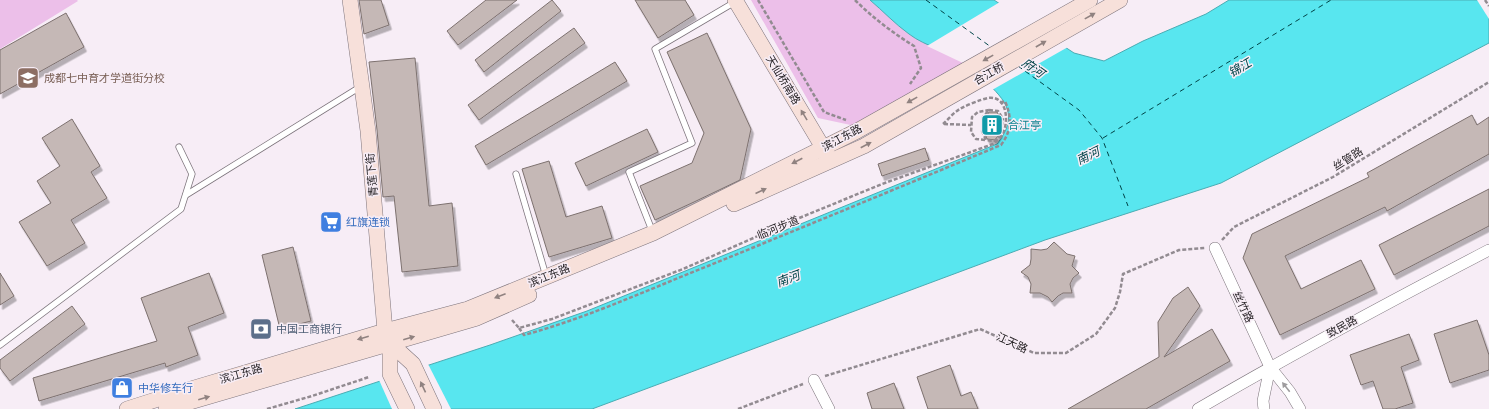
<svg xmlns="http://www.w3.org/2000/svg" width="1489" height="409" font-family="Figtree,'Noto Sans SC',sans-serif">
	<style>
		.green { fill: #ecbfe9 }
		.water { fill: #58e6ef; stroke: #4aacb3 }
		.pier { fill: #f7edf6 }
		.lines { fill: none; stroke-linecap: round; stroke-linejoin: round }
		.ferry { stroke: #004448; stroke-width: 1; stroke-dasharray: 5 4; stroke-linecap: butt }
		.building { fill: #c5b8b6; stroke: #7d716f; filter: url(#shadow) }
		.lane-casing { stroke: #7d747c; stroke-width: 7 }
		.street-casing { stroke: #7d747c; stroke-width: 12 }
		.secondary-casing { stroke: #7d747c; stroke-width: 16 }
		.path { stroke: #928b91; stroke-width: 2.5; stroke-dasharray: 4 2; stroke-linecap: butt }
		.lane { stroke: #fff; stroke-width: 5.5 }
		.street { stroke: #fff; stroke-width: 11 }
		.secondary { stroke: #f7e0da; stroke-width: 15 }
		.oneway { fill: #908280 }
		.oneway2 { fill: #9e9c9e }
		.labels { text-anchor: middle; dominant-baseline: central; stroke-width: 3; stroke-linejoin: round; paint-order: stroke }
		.street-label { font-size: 11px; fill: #282427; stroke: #f7edf6 }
		.education-label { font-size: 11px; fill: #785e54; stroke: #f7edf6; text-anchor: start }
		.culture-label { font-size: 11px; fill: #0d838f; stroke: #f7edf6; text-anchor: start }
		.shop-label { font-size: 11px; fill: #366cbe; stroke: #f7edf6; text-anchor: start }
		.service-label { font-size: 11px; fill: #4e5e75; stroke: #f7edf6; text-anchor: start }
		.water-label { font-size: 12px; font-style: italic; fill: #004448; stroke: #f7edf6 }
	</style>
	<defs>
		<filter id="shadow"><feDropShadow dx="2.5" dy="4.5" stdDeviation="0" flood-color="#0004"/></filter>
	</defs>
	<rect width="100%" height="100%" fill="#f7edf6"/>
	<g class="green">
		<path d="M0,0H77L78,1L0,49Z"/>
		<path d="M751,0H870L910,35L966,63L860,127L818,118Z"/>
	</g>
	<path class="water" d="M870,0H994L1074,53L1104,61L1143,41L1206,14L1229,0H1489V43L1221,183L1045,240L592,409H295L490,345L587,311L997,144C1019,116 1007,101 984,80C978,74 973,68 966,63C949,51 926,47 909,34C895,24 883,11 870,0Z"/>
	<g class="pier">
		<path d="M1477,0H1489V19Z"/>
		<path d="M1000,2L1068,47L992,90L965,64L927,46Z"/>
		<path d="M428,364L451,409H392L379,380Z"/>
	</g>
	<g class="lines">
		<g class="ferry">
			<path d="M926,0L991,47"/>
			<path d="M1018,66L1079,110L1102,138L1128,206"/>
			<path d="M1103,138L1331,0"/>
		</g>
	</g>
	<g class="building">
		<path d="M359,0H381L389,25L364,34Z"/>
		<path d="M486,0H517L458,45L447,31Z"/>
		<path d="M552,0L561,11L484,72L475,60Z"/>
		<path d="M635,0H685L694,15L658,38Z"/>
		<path d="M66,13L84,47L0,94V50Z"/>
		<path d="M574,28L585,43L479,120L468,105Z"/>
		<path d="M707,33L751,129L740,180L694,202L655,220L640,186L692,163L704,133L667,52Z"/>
		<path d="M415,58L429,206L452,203L458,266L402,272L394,196L383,197L377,130L369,62Z"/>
		<path d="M615,62L627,81L486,165L475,146Z"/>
		<path d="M989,112H997L1001,119L996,126L1000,133L995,140L987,139L984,131L989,125L985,118Z"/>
		<path d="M1472,115L1477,125L1489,117V154L1387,211L1385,207L1285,256L1301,289L1361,260L1375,289L1280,335L1243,258L1252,234L1369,177L1367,173Z"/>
		<path d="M72,119L100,166L91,172L107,198L71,220L85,243L47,266L19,222L51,203L37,181L60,166L42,138Z"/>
		<path d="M647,129L658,152L586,186L575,163Z"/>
		<path d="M925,148L929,160L882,176L878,164Z"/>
		<path d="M549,161L566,217L602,206L612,238L549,257L522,169Z"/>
		<path d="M1489,189V226L1394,275L1379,245Z"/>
		<path d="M1054,242L1067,254L1075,256L1072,266L1079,273L1073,278L1070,284L1072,293H1063L1058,296L1052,302L1048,297L1040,293H1030L1031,284L1028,277L1021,272L1030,265L1031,259V249L1041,250L1047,249Z"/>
		<path d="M293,247L311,321L280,329L262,255Z"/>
		<path d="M0,273L14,296L0,305Z"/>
		<path d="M209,273L224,313L188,327L198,355L166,367L165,363L39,401L33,378L157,341L141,298Z"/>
		<path d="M1188,287L1200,306L1164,357L1212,329L1230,361L1146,409H1068L1159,357L1158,322L1173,298Z"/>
		<path d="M72,306L85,324L10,381L0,368V360Z"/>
		<path d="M1477,320L1489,355V370L1450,383L1434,334Z"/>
		<path d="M1409,334L1419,360L1401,367L1413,403L1395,409H1383L1373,381L1361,385L1350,355Z"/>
		<path d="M950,365L961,396L971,392L978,409H928L917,377Z"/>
		<path d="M894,383L904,409H872L867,393Z"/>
	</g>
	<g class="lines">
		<g class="lane-casing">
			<g id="lane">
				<path d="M516,174L546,276"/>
				<path d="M186,195L360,87"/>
				<path d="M653,233L629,172L692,143L655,49L735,2"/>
				<path d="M0,345L181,209L192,174L179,147"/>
			</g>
		</g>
		<g class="street-casing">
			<g id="street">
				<path d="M1215,248L1270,367L1290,392L1300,409"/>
				<path d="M814,380L829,409"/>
				<path d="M1198,409C1294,353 1391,301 1489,250"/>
				<path d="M1264,409L1263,401L1270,367"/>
			</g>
		</g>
		<g class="secondary-casing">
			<g id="secondary">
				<path d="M350,0L368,131L385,331L390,343L413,364L434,409"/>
				<path d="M735,0L828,156"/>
				<path d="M734,204L864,146L1120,0"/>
				<path d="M390,343V374L407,409"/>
				<path d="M127,409L174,394L385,331L468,309L653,233L857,131L1090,0"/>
				<path d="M166,409L477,318L529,295"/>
			</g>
		</g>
		<g class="path">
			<path d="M758,0L824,112L846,120"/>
			<path d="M855,0C873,18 893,33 914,46L921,68L910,84"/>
			<path d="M1485,0L1489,6"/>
			<path d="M989,110L998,111L1003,119L998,126L1001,133L995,141L986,140L982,131L987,125L983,117Z"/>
			<path d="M944,124L971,125"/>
			<path d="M985,140L976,139L971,132L972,117L978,112L989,110"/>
			<path d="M1222,240L1234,227L1333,177L1489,82"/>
			<path d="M512,320L519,328L552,319L683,269L792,221L882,184L993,144C997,141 1001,138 1003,133C1009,121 1007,95 988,98C982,99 961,107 957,111C952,114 948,120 943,124"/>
			<path d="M519,328L524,335C587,318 647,290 708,266C806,226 903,186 1001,145C1012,130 1012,118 1005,101L1000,103"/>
			<path d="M825,376L980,329L1034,353H1066L1096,334L1115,308L1120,292L1123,274L1179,250L1205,248"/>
			<path d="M267,409L312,396L369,377"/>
			<path d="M738,409L803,384"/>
		</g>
		<use href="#lane" class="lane"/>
		<use href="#street" class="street"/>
		<use href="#secondary" class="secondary"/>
	</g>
	<defs><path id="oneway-solid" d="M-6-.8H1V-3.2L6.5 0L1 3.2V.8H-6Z"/></defs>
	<g class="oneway">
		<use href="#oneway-solid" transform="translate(1090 16) rotate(-29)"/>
		<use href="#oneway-solid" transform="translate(1041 44) rotate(-30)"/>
		<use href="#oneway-solid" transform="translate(988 58) rotate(151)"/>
		<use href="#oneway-solid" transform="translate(912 100) rotate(151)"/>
		<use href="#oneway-solid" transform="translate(804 115) rotate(-121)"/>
		<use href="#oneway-solid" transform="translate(866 145) rotate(-28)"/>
		<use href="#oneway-solid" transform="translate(797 161) rotate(153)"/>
		<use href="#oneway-solid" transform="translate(761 191) rotate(-24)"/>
		<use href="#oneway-solid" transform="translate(500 296) rotate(159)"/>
		<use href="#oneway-solid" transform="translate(363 338) rotate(164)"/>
		<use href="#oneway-solid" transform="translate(409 338) rotate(-16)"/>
		<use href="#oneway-solid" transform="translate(423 387) rotate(-115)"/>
		<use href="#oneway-solid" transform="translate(204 398) rotate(-16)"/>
	</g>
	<use class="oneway2" href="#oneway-solid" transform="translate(1286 387) rotate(-128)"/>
	<defs>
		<g id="school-square" transform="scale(1.15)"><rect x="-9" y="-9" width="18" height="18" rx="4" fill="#8d6e63" stroke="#f7edf6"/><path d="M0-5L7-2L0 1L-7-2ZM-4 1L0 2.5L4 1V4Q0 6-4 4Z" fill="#fff"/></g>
		<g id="building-square" transform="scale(1.15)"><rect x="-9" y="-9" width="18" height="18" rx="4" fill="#0f9aa8" stroke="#f7edf6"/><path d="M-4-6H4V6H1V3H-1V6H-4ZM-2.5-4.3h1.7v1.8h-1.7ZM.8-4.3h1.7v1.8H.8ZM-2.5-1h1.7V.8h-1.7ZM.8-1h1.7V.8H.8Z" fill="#fff"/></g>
		<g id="supermarket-square" transform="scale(1.15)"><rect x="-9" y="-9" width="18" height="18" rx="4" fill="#3f7fe0" stroke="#f7edf6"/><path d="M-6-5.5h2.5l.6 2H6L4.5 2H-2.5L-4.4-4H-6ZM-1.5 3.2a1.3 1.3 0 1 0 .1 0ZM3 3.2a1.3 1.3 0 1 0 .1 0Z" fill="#fff"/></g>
		<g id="bank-square" transform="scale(1.15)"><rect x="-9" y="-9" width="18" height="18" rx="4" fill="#5c6f8a" stroke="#f7edf6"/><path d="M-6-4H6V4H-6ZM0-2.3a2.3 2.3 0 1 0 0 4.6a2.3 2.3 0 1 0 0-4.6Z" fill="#fff"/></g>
		<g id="shop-square" transform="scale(1.15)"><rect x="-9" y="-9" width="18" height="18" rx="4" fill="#3f7fe0" stroke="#f7edf6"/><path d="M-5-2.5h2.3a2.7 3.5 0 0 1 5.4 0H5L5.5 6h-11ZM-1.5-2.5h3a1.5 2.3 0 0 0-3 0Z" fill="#fff"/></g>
	</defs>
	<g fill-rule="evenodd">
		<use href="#school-square" x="28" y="78"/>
		<use href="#building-square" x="992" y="125"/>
		<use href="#supermarket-square" x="331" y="222"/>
		<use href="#bank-square" x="261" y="329"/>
		<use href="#shop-square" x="122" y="388"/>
	</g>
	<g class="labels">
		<g class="street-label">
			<text transform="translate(989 74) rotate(-30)">合江桥</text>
			<text transform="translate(783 80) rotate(59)">天仙桥南路</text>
			<text transform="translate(842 138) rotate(-28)">滨江东路</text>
			<text transform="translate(1348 159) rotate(-32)">丝管路</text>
			<text transform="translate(372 175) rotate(-95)">青莲下街</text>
			<text transform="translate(778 228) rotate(-22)">临河步道</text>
			<text transform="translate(549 276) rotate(-22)">滨江东路</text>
			<text transform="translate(1243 307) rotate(65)">丝竹路</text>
			<text transform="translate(1342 327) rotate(-29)">致民路</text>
			<text transform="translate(1012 343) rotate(25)">江天路</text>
			<text transform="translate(241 374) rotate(-16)">滨江东路</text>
		</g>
		<g class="education-label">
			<text x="44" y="78">成都七中育才学道街分校</text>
		</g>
		<g class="culture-label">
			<text x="1008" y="125">合江亭</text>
		</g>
		<g class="shop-label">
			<text x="346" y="222">红旗连锁</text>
			<text x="138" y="388">中华修车行</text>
		</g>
		<g class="service-label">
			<text x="276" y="329">中国工商银行</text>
		</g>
		<g class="water-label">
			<text transform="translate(1033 68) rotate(35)">府河</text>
			<text transform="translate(1240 68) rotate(-31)">锦江</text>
			<text transform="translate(1088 156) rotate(-26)">南河</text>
			<text transform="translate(788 279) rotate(-21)">南河</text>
		</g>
	</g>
</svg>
